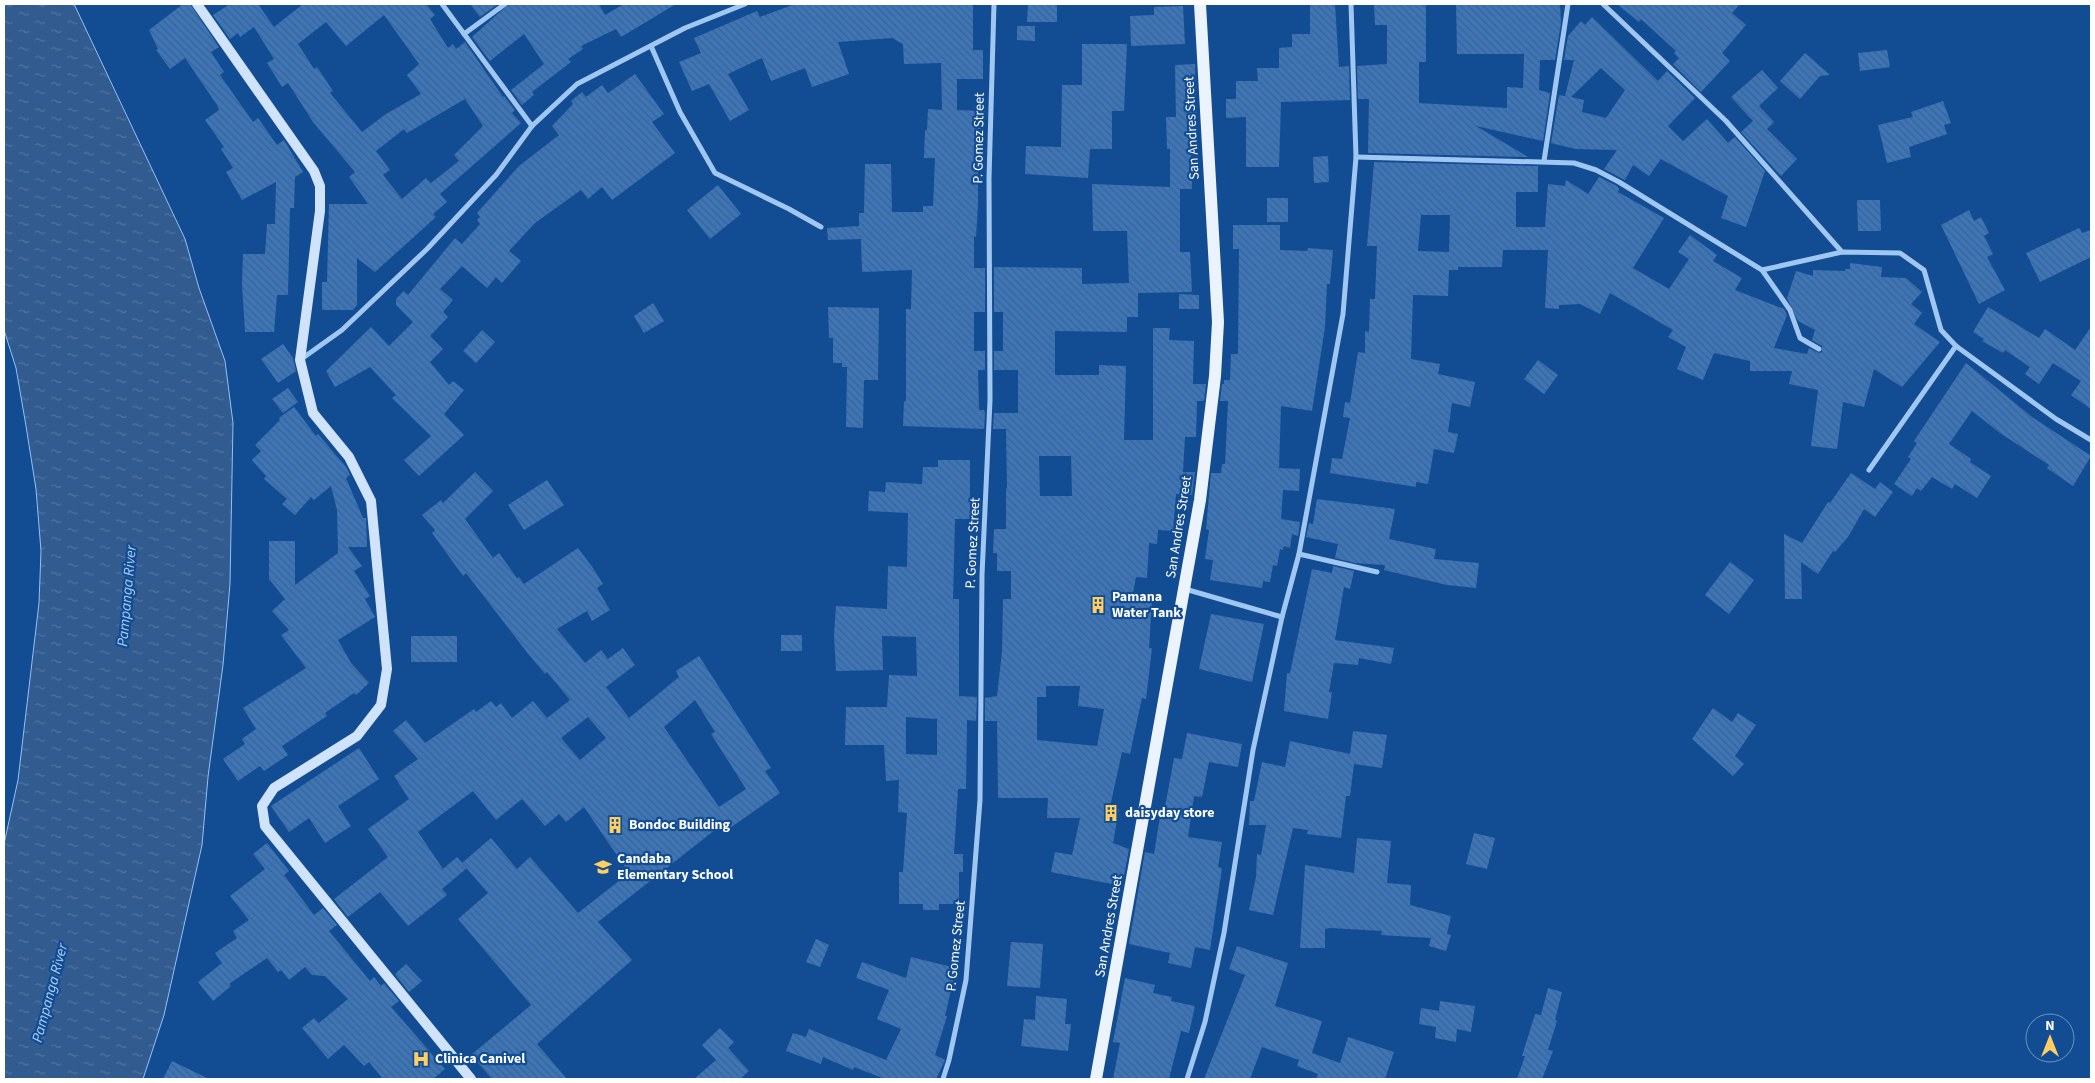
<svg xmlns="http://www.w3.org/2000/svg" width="2095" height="1083" font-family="'Source Sans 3',sans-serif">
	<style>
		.water { fill: url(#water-ripples); stroke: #91c1f6 }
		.building { fill: url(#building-back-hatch); fill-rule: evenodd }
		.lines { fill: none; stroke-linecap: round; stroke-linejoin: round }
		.street { stroke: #a0c6f2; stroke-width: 5 }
		.secondary { stroke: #cfe3fc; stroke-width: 10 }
		.primary { stroke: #ebf3ff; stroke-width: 12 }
		.labels { text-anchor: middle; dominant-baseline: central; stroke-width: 4.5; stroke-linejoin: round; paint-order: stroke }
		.street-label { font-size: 14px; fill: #fff; stroke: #124c93 }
		.poi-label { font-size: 14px; font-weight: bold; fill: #fff; stroke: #124c93; text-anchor: start }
		.water-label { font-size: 15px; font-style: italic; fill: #acd0f9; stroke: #124c93 }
	</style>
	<defs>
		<pattern id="water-ripples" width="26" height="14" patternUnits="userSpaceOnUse" patternTransform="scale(1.25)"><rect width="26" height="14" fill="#325c90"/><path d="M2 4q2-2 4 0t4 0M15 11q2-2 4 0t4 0" fill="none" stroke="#5174a1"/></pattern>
		<pattern id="building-back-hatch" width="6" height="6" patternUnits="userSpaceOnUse" patternTransform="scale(1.25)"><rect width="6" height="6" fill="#3b76bb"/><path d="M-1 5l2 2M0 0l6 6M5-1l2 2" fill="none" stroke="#446184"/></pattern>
	</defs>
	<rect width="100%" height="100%" fill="#124c93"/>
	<path class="water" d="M4,4H74L185,239L199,288L225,361L233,423L230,584L223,665L208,777L202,845L164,1015L143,1079H4V844L18,780L39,603L41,551L36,489L26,426L16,368L4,330Z"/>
	<g class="building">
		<path d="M183,4H190L219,47L211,52L224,72L220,75L253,122L258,118L277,145L284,140L303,172L295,177L294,208H290L288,295H277L274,332H245L242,284L243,254H265L267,224H275L276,182L242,200L226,172L233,168L221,149L224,147L205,120L219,110L217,105L185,58L170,69L156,50L158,49L149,30Z"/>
		<path d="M230,4H258L274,27L303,4H426L435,15L430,19L448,48L453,44L456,49L465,42L503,97L504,96L515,110L512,113L521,123L440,194L447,202L433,214L436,217L375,272L357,258V305L353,310H322V282H327L329,204H368L349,177L355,172L313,122L288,83L282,87L267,63L274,59L254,27L240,37L238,33L230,39L213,15ZM384,15L419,64L407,75L421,94L386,114L362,132L330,93L333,91L317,67L314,69L298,44L326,22L346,46ZM465,99L483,126L454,155L459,161L431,183L426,178L402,199L383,175L390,170L376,151L404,129L407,133Z"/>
		<path d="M470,4H498L480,17Z"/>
		<path d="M509,4H599L605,15L624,4H676L621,37L616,29L581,46L583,49L568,59L571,62L532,92L534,95L522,105L511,90L544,64L524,34L490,61L472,37Z"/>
		<path d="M795,4H973V50H983V79H957V110L985,111L984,129H978V205L976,237L974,236V268H985V312H974V351H985V370H978L979,410H984L985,413L984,429L903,426L904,401H906V309H911L912,270L862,272L861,239L828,240L827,228L859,226V213H864L865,164H891L892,212H923V206H933L935,158H924L925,130H927L928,109L942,110L941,63L904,64L903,44L892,38L838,42L849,74L812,87L805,68L771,81L762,58L728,74L749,110L730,121L709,84L692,91L679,62L701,53L694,38L757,11L760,17Z"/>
		<path d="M1028,4H1057V22H1027Z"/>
		<path d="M1310,4H1335L1339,67L1349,66L1350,100L1281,102L1279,167H1246V117L1226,118V99H1236V81H1258L1257,68H1279V48L1292,47V34H1310Z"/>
		<path d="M1374,4H1426V62H1419V103L1507,108V87L1523,88L1524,54H1457L1456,4H1560L1561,23L1555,60H1540L1539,90L1550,93L1543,141L1476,126L1528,157L1368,153L1369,99H1358L1357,66L1387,64V25H1375Z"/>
		<path d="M1617,4H1740L1732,13L1746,25L1722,53L1730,61L1701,92L1673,64L1679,58L1674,53L1676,51L1641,19L1639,22Z"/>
		<path d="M1183,6L1185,44L1131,46L1130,16L1154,15V7Z"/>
		<path d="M1592,17L1658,81L1667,71L1695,98L1668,126L1683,141L1707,119L1728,143L1735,137L1765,171L1746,227L1721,218L1728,196L1661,159L1649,176L1633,165L1625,180L1604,169L1617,150L1575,149L1551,143L1559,95L1565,96L1574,60H1564L1568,36L1581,21L1585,25ZM1601,68L1625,90L1606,118L1582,112L1584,100L1571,97Z"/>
		<path d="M1017,26H1035V41L1017,40Z"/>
		<path d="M1082,44H1127L1124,111H1112V149H1090L1088,178L1025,174L1026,146L1061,147L1062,85H1082Z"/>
		<path d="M1887,50L1890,67L1860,71L1858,53Z"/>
		<path d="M1805,53L1830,75L1820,76L1800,99L1780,81Z"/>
		<path d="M1195,64L1197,148H1191L1192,189H1180V252H1190L1192,292L1138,293V317H1127V332L1055,331V375H1099V365L1126,366L1124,440H1153V328H1170L1169,340L1194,341L1193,384H1206L1204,401H1197L1196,437H1185L1183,472H1195L1192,495L1176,494L1173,531L1158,530L1157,544L1149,543L1147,578L1136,577L1132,598L1152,602L1149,648H1152L1146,699L1142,698L1130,754L1122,752L1110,807L1119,809L1113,843L1129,849L1122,886L1051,872L1055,852L1072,855L1080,818H1047L1048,798H998L997,721H985V698L997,696L1002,652L1003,599H1011V571H997V553H993L994,529H1006V488H1007L1006,429H993L994,413H1018V370H994V351H1003V312H994V267L1082,268V284L1129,283L1127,231H1093L1092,184L1170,187V149H1167L1166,117H1176L1175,65ZM1039,456H1071L1072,496H1040ZM1046,686H1080L1078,706L1104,709L1097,746L1037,740V697H1046Z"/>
		<path d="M1762,70L1778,88L1759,106L1774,122L1767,129L1797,159L1781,176L1741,132L1753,121L1731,97Z"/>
		<path d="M635,74L664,114L652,122L675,153L612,200L602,187L588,199L581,190L535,223L509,251L521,261L502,283L496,277L487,288L462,266L440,289L453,300L443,312L448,317L430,336L443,349L430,362L449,385L453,381L464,390L444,414L464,435L419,476L404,460L431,436L392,398L396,395L370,367L335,387L326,371L371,327L389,346L413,322L396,305V299L404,291L408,295L455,238L462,244L480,224L477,220L480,217L477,213L519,166L559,135L552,126L573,104L571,101L582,92L586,97L602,85L608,93Z"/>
		<path d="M1943,101L1951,123L1944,125L1947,134L1909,147L1911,157L1887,163L1878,125L1913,117L1911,112Z"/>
		<path d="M1328,156L1329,182L1314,183L1313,157Z"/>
		<path d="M1374,162L1538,166V192H1516V227H1545L1548,184L1565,186L1566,180L1588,194L1599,177L1617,186L1619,189L1618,192L1664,218L1633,268L1669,289L1689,259L1678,252L1690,235L1717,255L1713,261L1742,278L1735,290L1784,309L1787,315L1774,348L1807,354L1809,348L1819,353L1822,352V346L1812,340L1815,330L1798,321L1787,298L1796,271L1813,276V270L1845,271V269H1850V263L1882,267L1881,277L1906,278L1922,292L1911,304L1922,313L1914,324L1940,342L1902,387L1874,369L1864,407L1843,402L1837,449L1811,446L1818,390L1789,384L1792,371H1750V361L1714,353L1703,380L1677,369L1686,347L1668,337L1673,330L1610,293L1600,314L1580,304L1559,305V309L1545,308L1548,250H1503L1502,267H1458V270H1449L1448,296L1413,295L1411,359L1440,364L1438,374L1475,382L1470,407L1452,403L1448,432L1458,434L1454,453L1434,449L1428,484L1416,482V487L1330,473L1332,458L1342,459L1350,418L1343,417L1345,402L1350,403L1358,352L1365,353V331L1369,332L1370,299H1375L1377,246H1367ZM1421,215H1450L1449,252L1418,251Z"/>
		<path d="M718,185L741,214L710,239L687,210Z"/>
		<rect x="1267" y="198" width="21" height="24"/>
		<path d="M1857,200H1880L1881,231H1858Z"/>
		<path d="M1969,210L1974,221L1981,217L1989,233L1984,236L1993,254L1987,257L2005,290L1979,304L1941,225Z"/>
		<path d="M1233,225H1280V250L1307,251L1308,248L1333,250L1330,284H1327L1325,327L1312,411L1281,406L1279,468L1300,469L1299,491L1283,490L1281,519L1300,522L1298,536L1292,534L1290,548L1284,546L1283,550L1280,549L1277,566L1273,565L1270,582L1263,581L1262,588L1210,580L1213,560L1205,559L1209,530L1206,529L1211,473H1221L1222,464H1225L1228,401H1220L1222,384H1224V380H1230L1231,354H1238L1239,249H1233Z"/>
		<path d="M2079,228L2082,233L2091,230V257L2040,282L2026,253Z"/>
		<path d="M1179,294L1199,295V309H1179Z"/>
		<path d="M653,303L664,321L644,333L634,316Z"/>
		<path d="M828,307L879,308L878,380H864L863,428L846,427L847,367H842V363H833V338H829Z"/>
		<path d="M1988,307L2039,338L2045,329L2075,350L2091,327V409L2071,395L2081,381L2053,363L2039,384L2025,374L2030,367L2005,350L2003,353L1982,341L1984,339L1973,332Z"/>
		<path d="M482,330L495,342L476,363L463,351Z"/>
		<path d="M283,344L293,358L296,371L278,383L261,359Z"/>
		<path d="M1538,360L1558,375L1544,394L1524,379Z"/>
		<path d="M1966,363L2032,417L2091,456L2073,486L2047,468L2049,465L2000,433L1972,411L1949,444L1971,459L1970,462L1991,476L1977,498L1955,484L1952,489L1932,477L1921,491L1917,488L1912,496L1894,484L1911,459L1908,457L1917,443L1914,441Z"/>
		<path d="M288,388L298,402L283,413L272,399Z"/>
		<path d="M294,407L316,436L318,434L346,467L350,475L346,478L363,518H366L367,547H348L362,566L354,571L370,596L365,599L375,617L338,640L351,663L369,683L356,695L354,693L325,713L327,716L282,746L288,755L264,771L260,766L238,781L223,759L245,744L242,739L256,729L243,708L306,668L281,635L289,630L272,611L285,599L269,579V541H295V585L338,553L337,510L331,486L314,500L311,497L295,515L282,504L287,499L264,479L266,476L252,460L261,451L255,445L280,420L279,418Z"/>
		<path d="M938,460H970V519H955L953,599H959V696L977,697L976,721L967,720L966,789H958L954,854H963V872H959V904H939V910H923V904H899V872H903L907,813L898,812L899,780L886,781L884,745H845L846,707H887L889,675L917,676L916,637L882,636L883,670L836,671L834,635L836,606L887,609L888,566L907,567L908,513L868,511L869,491L885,492L886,482L922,484L923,467H938ZM906,717L937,719V755L906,754Z"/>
		<path d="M475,472L493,491L465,519L493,558L499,553L517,578L519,577L524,584L578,548L593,568L603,584L597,588L610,610L592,621L587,611L557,629L585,663L601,650L608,659L623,648L635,665L606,687L629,718L679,677L676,671L699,656L771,768L765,771L780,793L730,828L725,822L598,922L632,960L537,1044L567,1079H492L471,1055L531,1005L458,919L488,893L462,863L491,838L517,869L530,857L578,913L629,873L584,807L566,822L559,814L545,826L522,799L496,820L473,791L418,832L443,869L457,857L467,868L442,889L447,895L408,926L380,892L348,917L334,899L388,857L368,829L409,799L394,776L418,759L393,731L406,720L425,743L474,709L476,712L491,701L496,707L501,703L512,718L533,701L547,718L570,700L547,672L545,674L529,655L466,573L463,576L432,533L435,530L422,515L441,500L443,503ZM695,700L715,732L711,734L746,789L719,807L664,727ZM588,717L606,738L580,760L561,738Z"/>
		<path d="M1851,473L1875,489L1880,482L1893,492L1875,517L1864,509L1848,537L1835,552L1833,551L1818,574L1801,562L1802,599H1785L1784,534L1802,543L1828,502L1830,503Z"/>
		<path d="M547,480L564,505L524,530L508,505Z"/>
		<path d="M1317,499L1395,509L1389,539L1436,549L1434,559L1479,563L1476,588L1447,585L1384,570L1385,565L1355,563L1335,558L1338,544L1306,537L1309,523L1313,524Z"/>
		<path d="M1730,562L1754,580L1729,614L1705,595Z"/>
		<path d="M1333,566L1354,571L1350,589L1344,587L1335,640L1394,648L1391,664L1359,658L1358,665L1334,663L1329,692H1332L1328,719L1284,711L1287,673H1290L1312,569L1332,573Z"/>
		<path d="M1211,614L1264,624L1252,682L1199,669Z"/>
		<rect x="781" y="635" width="21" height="16"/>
		<rect x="411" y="636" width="46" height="26"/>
		<path d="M1713,708L1732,722L1738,713L1756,725L1735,756L1744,764L1733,776L1692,739Z"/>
		<path d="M1353,731L1387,735L1382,768L1354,764L1350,796H1346L1341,838L1307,834L1308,830L1293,828L1273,915L1249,910L1256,877L1257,854L1261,855L1266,825H1249L1250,801H1254L1262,762L1285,767L1290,741L1350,754Z"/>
		<path d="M1187,733L1242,744L1238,767L1209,762L1202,797L1194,796L1188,837L1222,842L1218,867L1222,868L1210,950L1195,947L1191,968L1168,963L1170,953L1129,944L1145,852L1154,854L1160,817L1163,818L1174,758L1182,759Z"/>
		<path d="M359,748L379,779L338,806L351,826L325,843L309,818L289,832L271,806Z"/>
		<path d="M1474,833L1495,838L1487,869L1466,864Z"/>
		<path d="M1357,838L1391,841L1387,883L1411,885L1410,905L1451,916L1447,934L1451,935L1446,951L1429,946L1431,938L1381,935L1382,931L1330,928L1325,929V948H1300L1305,865L1354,873Z"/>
		<path d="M267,843L289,871L284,875L314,915L323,908L337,925L329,931L370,981L374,977L381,986L384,983L399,1001L391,1007L445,1069L433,1079H383L369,1062L364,1066L344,1045L328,1059L302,1028L314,1018L319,1023L348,999L325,976L312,975L305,967L289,980L281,970L278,972L267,958L229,984L231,986L213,1001L198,982L222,963L215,953L237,938L233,931L249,920L230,896L265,869L253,854Z"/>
		<path d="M816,939L829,945L820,967L806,962Z"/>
		<path d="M1011,942L1043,944L1040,988L1007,986Z"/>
		<path d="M1237,946L1288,963L1275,1006L1322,1021L1312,1053L1340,1063L1348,1037L1394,1052L1385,1079H1316L1318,1074L1297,1066L1299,1060L1262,1047L1250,1079H1204L1245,975L1229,969Z"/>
		<path d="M911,957L956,968L945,1016H947L935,1055L945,1060L936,1079H885L854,1067L853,1070L823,1057L821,1064L786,1051L793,1033L806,1037L809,1029L886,1060L901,1029L877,1019L889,990L856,978L862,962L906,978Z"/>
		<path d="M406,964L422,981L409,992L395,974Z"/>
		<path d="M1125,978L1155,985L1153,993L1172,997L1171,1001L1195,1006L1189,1033L1181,1031L1169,1079H1113L1120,1043L1113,1042Z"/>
		<path d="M1548,988L1562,992L1555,1020L1557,1021L1548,1050L1553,1051L1542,1079H1517L1525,1056H1522L1535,1014L1541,1015Z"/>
		<path d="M1036,996L1067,999L1065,1024H1071L1068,1051L1021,1046L1024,1019L1035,1020Z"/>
		<path d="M1440,1001L1475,1006L1471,1032L1457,1029L1456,1042L1435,1038L1436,1027L1419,1024L1421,1008L1439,1011Z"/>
		<path d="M720,1028L734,1042L728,1048L749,1071L740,1079H694L716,1060L702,1045Z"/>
		<path d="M172,1061L209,1079H163Z"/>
	</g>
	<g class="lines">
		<g class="street">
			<path d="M442,4L532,126"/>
			<path d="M1603,4L1726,121L1842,252"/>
			<path d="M464,34L505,4"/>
			<path d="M651,46L680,112L715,173L789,209L821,227"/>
			<path d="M1356,157L1574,163L1596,170L1619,182L1762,270L1790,310L1800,338L1819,349"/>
			<path d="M1544,161L1568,4"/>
			<path d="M1762,270L1842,252L1900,253L1924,270L1941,330L1956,346L1869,470"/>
			<path d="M1956,346L2056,419L2091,440"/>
			<path d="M300,360L342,330L427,249L496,175L532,126L577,84L685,28L745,4"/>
			<path d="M1299,554L1377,572"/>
			<path d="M1185,589L1282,617"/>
			<path d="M943,1079L949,1060L966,980L980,800L982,575L990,400L989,178L994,4"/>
			<path d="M1187,1079L1205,1022L1224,933L1253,750L1282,617L1299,554L1343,314L1356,157L1351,4"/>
		</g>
		<path class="secondary" d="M197,4L314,171L320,186V211L300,360L313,413L349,457L371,501L387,669L381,705L357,736L274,788L262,806L265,826L471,1079"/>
		<path class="primary" d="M1096,1079L1200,500L1215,376L1218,322L1200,4"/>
	</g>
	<defs>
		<g id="building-bare" transform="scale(1.35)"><path d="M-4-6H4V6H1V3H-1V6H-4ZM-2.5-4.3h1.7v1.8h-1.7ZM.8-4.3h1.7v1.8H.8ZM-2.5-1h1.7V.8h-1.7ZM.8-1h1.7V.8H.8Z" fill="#ffcf61" stroke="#124c93" stroke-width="2.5" paint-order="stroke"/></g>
		<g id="school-bare" transform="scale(1.35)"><path d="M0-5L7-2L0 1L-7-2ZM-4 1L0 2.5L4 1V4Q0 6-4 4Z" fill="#ffcf61" stroke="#124c93" stroke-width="2.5" paint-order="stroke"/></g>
		<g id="hospital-bare" transform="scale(1.35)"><path d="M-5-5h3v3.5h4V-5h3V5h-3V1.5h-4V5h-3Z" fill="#ffcf61" stroke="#124c93" stroke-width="2.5" paint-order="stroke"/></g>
	</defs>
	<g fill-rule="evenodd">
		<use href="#building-bare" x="1098" y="605"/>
		<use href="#building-bare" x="1111" y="813"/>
		<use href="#building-bare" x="615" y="825"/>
		<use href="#school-bare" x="603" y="867"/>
		<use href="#hospital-bare" x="421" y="1059"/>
	</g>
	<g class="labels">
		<g class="street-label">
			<text transform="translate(1192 128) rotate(-93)">San Andres Street</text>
			<text transform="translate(979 138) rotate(-89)">P. Gomez Street</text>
			<text transform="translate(1179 527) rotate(-81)">San Andres Street</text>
			<text transform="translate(973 543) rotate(-87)">P. Gomez Street</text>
			<text transform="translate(1109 926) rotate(-80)">San Andres Street</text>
			<text transform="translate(956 946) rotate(-84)">P. Gomez Street</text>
		</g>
		<g class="poi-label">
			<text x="1112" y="597">Pamana<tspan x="1112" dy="16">Water Tank</tspan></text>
			<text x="1125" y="813">daisyday store</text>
			<text x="629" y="825">Bondoc Building</text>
			<text x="617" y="859">Candaba<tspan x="617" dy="16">Elementary School</tspan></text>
			<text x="435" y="1059">Clinica Canivel</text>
		</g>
		<g class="water-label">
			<text transform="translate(127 596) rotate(-85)">Pampanga River</text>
			<text transform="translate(50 993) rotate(-75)">Pampanga River</text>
		</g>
	</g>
	<rect width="2095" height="1083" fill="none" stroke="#ffffff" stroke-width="10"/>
	<g transform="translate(2050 1038)"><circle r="24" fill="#124c93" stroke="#7194be"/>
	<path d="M0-4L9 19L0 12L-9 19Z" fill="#ffcf61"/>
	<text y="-8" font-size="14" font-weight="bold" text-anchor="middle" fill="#ffffff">N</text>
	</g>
</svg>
